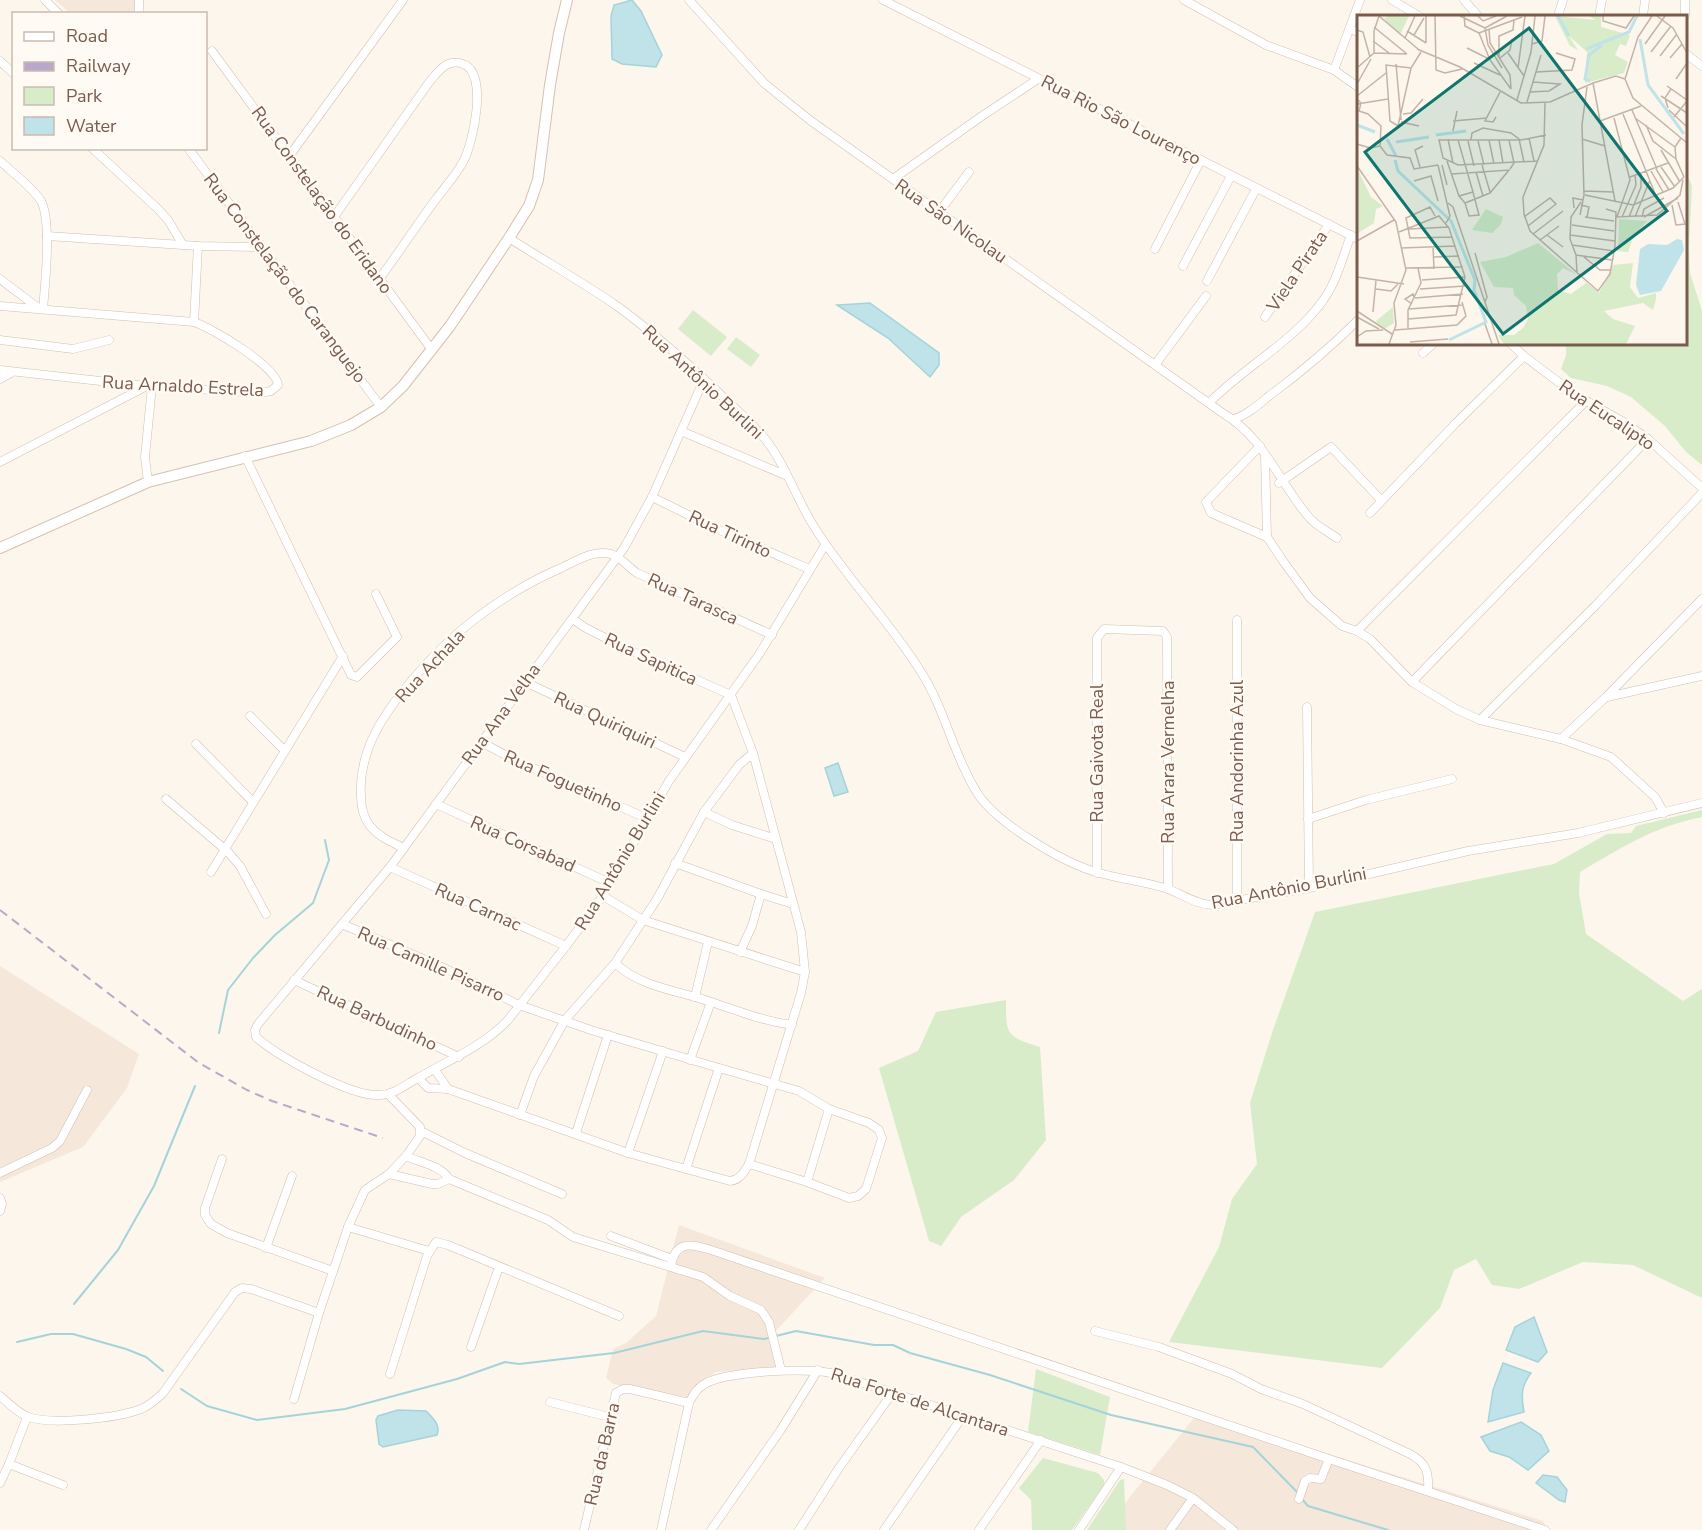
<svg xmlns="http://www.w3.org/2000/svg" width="1702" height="1530" font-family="'Nunito Sans',sans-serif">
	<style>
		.residential { fill: #f5e8da }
		.green { fill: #d8ecc9 }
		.water { fill: #bfe3e8; stroke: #a5d3da; stroke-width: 1.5 }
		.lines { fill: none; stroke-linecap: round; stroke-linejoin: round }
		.stream { stroke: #a5d3da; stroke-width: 2 }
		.minor-casing { stroke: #d1beb0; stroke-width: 9 }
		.secondary-casing { stroke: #d6c0b0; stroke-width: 12 }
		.minor { stroke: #fff; stroke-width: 8 }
		.secondary { stroke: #fff; stroke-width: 10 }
		.rail { stroke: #b9a8c9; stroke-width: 2; stroke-dasharray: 9 6; stroke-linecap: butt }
		.labels { text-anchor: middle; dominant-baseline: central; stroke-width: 5; stroke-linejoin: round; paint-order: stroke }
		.street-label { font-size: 18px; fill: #7a5c4d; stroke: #fffaf3 }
		.inset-river { fill: none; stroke: #bfe3e8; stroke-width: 3 }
		.inset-road { fill: none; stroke: #c5b3a7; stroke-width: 1.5 }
		.view { fill: #0f766e; fill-opacity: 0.15; stroke: #0f766e; stroke-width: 3 }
		.inset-edge { fill: none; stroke: #7a5c4d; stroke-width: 3 }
	</style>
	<rect width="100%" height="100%" fill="#fdf6ec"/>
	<g class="residential">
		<path d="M55,0H145L131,14L70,13Z"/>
		<path d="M0,966L139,1054L127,1088L83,1147L0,1182Z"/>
		<path d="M679,1225L825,1278L773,1334L784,1367L715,1372L693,1398L613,1384L606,1378L613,1349L626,1343L656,1316Z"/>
		<path d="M1198,1413L1543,1521L1548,1530H1103Z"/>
	</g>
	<g class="green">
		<path d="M1686,171L1692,186L1689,248L1690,273L1702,311V465L1686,452L1665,426L1631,397L1607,386L1571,378L1561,369L1566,355V347L1562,344H1686Z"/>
		<path d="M693,310L727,337L711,356L678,329Z"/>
		<path d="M736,337L760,355L751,367L727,349Z"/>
		<path d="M1702,810V817C1652,827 1623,847 1580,872L1579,893L1586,934L1683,1001L1702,989V1298L1633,1265L1583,1262L1519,1289L1492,1285L1476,1259L1454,1270L1440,1308L1382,1368L1169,1342L1219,1247L1232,1199L1257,1164L1250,1103L1272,1033L1315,912L1554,864L1607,834L1631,833L1636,826Z"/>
		<path d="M1006,1000C1006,1036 1006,1036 1040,1047L1046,1140L1014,1180L961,1217L941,1246L929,1241L879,1068L918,1051L936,1012Z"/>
		<path d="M1036,1369L1110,1397L1100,1455L1028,1432Z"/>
		<path d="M1043,1458L1098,1473L1104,1480V1485L1072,1530H1032L1031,1500L1019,1488Z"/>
		<path d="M1124,1479L1126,1530H1087L1120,1480Z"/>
	</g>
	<g class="water">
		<path d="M632,0L641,11L662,55L656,67L622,64L612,59L611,16L614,5Z"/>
		<path d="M870,303L939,353V365L930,377L888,338L837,305Z"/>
		<path d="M838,763L848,792L834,796L825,768Z"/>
		<path d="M1534,1317L1547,1352L1538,1362L1506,1350L1515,1327Z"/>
		<path d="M1503,1363L1531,1373C1521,1386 1521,1396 1524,1412L1488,1422L1493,1390Z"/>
		<path d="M398,1410L426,1411C433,1418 441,1425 437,1435L383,1447L379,1444L376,1420L378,1416Z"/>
		<path d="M1521,1422L1541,1435L1549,1451L1528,1470L1509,1457L1490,1451L1481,1437Z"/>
		<path d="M1543,1475L1557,1477L1567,1490L1565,1502L1559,1500L1536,1483Z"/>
	</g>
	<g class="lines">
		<g class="stream">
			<path d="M219,1033L228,990L253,958L275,935L313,903L329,860L325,840"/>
			<path d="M74,1304L118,1250L154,1186L195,1086"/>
			<path d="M17,1342L51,1334H73L126,1349L146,1357L163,1371"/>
			<path d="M181,1389L207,1406L257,1420L345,1409L457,1379L505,1362L519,1364L614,1353L703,1331L764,1339L796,1331L874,1345H893L910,1353L990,1375L1111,1415L1253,1447L1299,1494"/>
			<path d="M1302,1499L1308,1506L1388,1530"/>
		</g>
		<g class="minor-casing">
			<g id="minor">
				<path d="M45,0L59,14"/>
				<path d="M139,0V14"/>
				<path d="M689,0L764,83L811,121L1224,414C1263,437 1279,481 1307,515C1314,525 1327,531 1337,538"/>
				<path d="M883,0L1358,239"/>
				<path d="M1184,0L1266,45L1334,70L1358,87"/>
				<path d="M1392,0L1419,16"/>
				<path d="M1464,0L1478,16"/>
				<path d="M1558,16L1563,0"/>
				<path d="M1599,16L1602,0"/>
				<path d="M1643,16L1645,0"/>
				<path d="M1685,16V0"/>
				<path d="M1350,29L1358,32"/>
				<path d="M212,51L432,350"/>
				<path d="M1686,54L1702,66"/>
				<path d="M0,61L14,74"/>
				<path d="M1334,70L1360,0"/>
				<path d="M92,148L158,209L168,220L183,245"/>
				<path d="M188,148L381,407"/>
				<path d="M290,155L403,0"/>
				<path d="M0,161C12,172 33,188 41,201C52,221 45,285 43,309"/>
				<path d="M893,179L982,116L1038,79"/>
				<path d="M939,212L969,172"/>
				<path d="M334,217L430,81C439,71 447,58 463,64C489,73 473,144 463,162C456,175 445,187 436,199C417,225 399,252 380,278"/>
				<path d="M47,236L198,246L262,247"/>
				<path d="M509,238C545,261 582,282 617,306C653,332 685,361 717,391C731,405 747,418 760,433C783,458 795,496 813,525C845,577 889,620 921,672C945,709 953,754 976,791C994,822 1062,862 1096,872C1118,879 1142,881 1165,888C1181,893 1194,904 1212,905L1309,888L1468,851L1578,833L1702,803"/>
				<path d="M1155,249L1201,160"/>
				<path d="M1183,266L1231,176"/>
				<path d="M0,279L37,307"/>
				<path d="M1207,281L1256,189"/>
				<path d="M0,306L194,322C212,328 276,366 278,385L271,391L260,393L146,386L0,370"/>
				<path d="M1265,317L1329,224"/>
				<path d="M194,322L198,246"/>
				<path d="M0,340L73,349L109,340"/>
				<path d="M1511,344L1524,356L1573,393L1625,423L1648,439L1702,488"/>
				<path d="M1423,353L1433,344"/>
				<path d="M1155,365L1206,296"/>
				<path d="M0,379L11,373"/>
				<path d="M704,379L652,497L624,548L390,867L258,1024L255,1030L256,1037C276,1056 352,1097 379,1095C393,1095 404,1086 416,1079C449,1060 482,1047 508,1020L566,946L603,896L669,781L760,653L825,545"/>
				<path d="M1209,403C1244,367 1296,340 1324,299C1337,281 1343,256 1351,235"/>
				<path d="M1234,419C1247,415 1258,405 1269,396C1300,373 1331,347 1358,320"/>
				<path d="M681,431L785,475"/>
				<path d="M1260,446L1206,502L1211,513L1267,537"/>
				<path d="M1265,455L1267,537L1283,561L1310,598L1342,626L1357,631L1370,639L1412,682L1456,709L1480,720L1561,739L1606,697L1702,599"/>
				<path d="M245,456L351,675L357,677L397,637L376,594"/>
				<path d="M0,462L145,387"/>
				<path d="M148,482L145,457L152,386"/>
				<path d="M1279,483L1331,447L1381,500"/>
				<path d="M652,497L715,528L809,569"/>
				<path d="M1370,513L1456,423L1524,356"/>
				<path d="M573,619L584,627L625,648L731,695L753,753"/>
				<path d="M1357,631L1586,401"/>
				<path d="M525,682L685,757"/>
				<path d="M1412,682L1648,439"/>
				<path d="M1607,697L1702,676"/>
				<path d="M1307,707L1309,888"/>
				<path d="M250,716L285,751"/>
				<path d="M1480,720L1596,605L1702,493"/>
				<path d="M1561,739L1611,757L1655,797L1664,813"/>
				<path d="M481,742L513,759L646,818"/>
				<path d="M196,744L253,802"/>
				<path d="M166,799L228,852L240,866L266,914"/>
				<path d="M436,804L610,883"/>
				<path d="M704,812L732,825L776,839"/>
				<path d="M1308,819L1366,800L1452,779"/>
				<path d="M404,848C391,842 379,837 370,826C363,817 361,808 361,796C360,782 362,769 366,756C378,711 438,647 475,619C501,599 531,581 561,568C574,562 588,553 603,553C619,553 625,565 637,573L772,635"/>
				<path d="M675,863L761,894"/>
				<path d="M390,867L566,946"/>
				<path d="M211,872L343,656"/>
				<path d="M1097,873V638L1104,629L1163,631L1167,637L1168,889"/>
				<path d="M603,896L643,920L805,972"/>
				<path d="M1237,902V620"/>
				<path d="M342,924L444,968L519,1005L591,1030L719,1068"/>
				<path d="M740,952L752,926L761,894L793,904"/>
				<path d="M615,963C640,987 676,990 708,1001C736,1010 762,1021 792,1025"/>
				<path d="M294,980L459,1057"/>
				<path d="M695,997L708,942"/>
				<path d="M690,1060L711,1002"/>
				<path d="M435,1070L448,1089"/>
				<path d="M418,1078L428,1088L448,1089L628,1153L686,1169L719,1068L799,1091L829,1109L869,1123L879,1130L882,1138L866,1189L858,1196L849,1198L807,1182L749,1164"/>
				<path d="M520,1115L534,1076L565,1020L615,963L657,899L704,812L739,765L753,753L801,932L805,972L801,993L749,1164C744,1172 740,1180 730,1181L686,1169"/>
				<path d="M421,1131L465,1153L562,1194"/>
				<path d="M576,1133L608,1035"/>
				<path d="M628,1153L663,1051"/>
				<path d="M406,1156C419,1162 442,1166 449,1179L548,1220L573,1237L703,1277L730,1296L761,1310L769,1322L781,1370"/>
				<path d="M222,1159L205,1208V1215L211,1224L227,1233L333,1271"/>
				<path d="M0,1173L52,1148L60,1141L87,1090"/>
				<path d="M389,1174L432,1184H438L449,1179"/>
				<path d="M807,1182L829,1109"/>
				<path d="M0,1198L2,1204L0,1211"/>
				<path d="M348,1227L429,1251"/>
				<path d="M611,1236L672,1259"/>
				<path d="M266,1248L292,1176"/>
				<path d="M671,1267C675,1234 700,1247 723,1254L1329,1459L1545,1530"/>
				<path d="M1095,1331L1159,1347L1232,1374L1261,1389L1303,1404L1410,1454C1427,1463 1429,1473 1428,1491"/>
				<path d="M471,1347L499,1267"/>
				<path d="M390,1374L427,1256L436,1242L448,1245L619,1316"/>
				<path d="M0,1396C8,1403 16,1411 26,1416C48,1426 118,1418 141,1409C150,1405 156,1400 163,1393L235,1292L242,1288L251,1289L319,1313L348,1227L365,1190L389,1174L406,1156L420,1136V1127L388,1094"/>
				<path d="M294,1399L319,1313"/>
				<path d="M550,1402L609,1417"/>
				<path d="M9,1464L63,1485"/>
				<path d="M0,1483L9,1464L27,1417"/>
				<path d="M1299,1499L1305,1481L1310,1478L1321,1479L1329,1459"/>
				<path d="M584,1530L616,1393L623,1389H630L689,1403"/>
				<path d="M661,1530L689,1403C692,1397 696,1389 703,1385C722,1371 812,1367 835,1374L1121,1467L1167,1485L1193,1498L1233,1530"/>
				<path d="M711,1530L780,1431L818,1370"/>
				<path d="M799,1530L839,1468L893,1392"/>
				<path d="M884,1530L963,1416"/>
				<path d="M979,1530L1041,1440"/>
				<path d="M1079,1530L1121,1467"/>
				<path d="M1170,1530L1193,1498"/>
			</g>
		</g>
		<g class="secondary-casing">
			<path id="secondary" d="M0,548L148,482L311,441L351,425L381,407L403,386L450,326L509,238L529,206L538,180L550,85L559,33L567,0"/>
		</g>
		<use href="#minor" class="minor"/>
		<use href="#secondary" class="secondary"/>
		<path class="rail" d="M0,910L199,1063L247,1090L272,1101L383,1138"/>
	</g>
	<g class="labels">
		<g class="street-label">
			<text transform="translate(1121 120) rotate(27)">Rua Rio São Lourenço</text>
			<text transform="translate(322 200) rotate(54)">Rua Constelação do Eridano</text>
			<text transform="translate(951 221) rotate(35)">Rua São Nicolau</text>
			<text transform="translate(1297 271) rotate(-56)">Viela Pirata</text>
			<text transform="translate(285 278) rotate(53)">Rua Constelação do Caranguejo</text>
			<text transform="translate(703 382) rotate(43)">Rua Antônio Burlini</text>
			<text transform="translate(183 386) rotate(3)">Rua Arnaldo Estrela</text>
			<text transform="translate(1607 415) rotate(34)">Rua Eucalipto</text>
			<text transform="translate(730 534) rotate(25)">Rua Tirinto</text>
			<text transform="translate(693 599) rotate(25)">Rua Tarasca</text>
			<text transform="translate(651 659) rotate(25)">Rua Sapitica</text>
			<text transform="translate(430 666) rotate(-47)">Rua Achala</text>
			<text transform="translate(501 714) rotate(-54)">Rua Ana Velha</text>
			<text transform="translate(605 720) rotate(25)">Rua Quiriquiri</text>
			<text transform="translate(1097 753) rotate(-90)">Rua Gaivota Real</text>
			<text transform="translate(1237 761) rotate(-90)">Rua Andorinha Azul</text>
			<text transform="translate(1168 762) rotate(-90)">Rua Arara Vermelha</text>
			<text transform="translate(563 781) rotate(24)">Rua Foguetinho</text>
			<text transform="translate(523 844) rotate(24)">Rua Corsabad</text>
			<text transform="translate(620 861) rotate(-59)">Rua Antônio Burlini</text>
			<text transform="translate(1289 888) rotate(-11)">Rua Antônio Burlini</text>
			<text transform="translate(478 907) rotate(24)">Rua Carnac</text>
			<text transform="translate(431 964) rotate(24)">Rua Camille Pisarro</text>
			<text transform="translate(377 1018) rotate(25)">Rua Barbudinho</text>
			<text transform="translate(920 1402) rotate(18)">Rua Forte de Alcantara</text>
			<text transform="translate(602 1454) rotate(-77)">Rua da Barra</text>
		</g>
	</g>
	<g transform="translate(1357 15)">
		<rect width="330" height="330" fill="#fdf6ec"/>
		<path d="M31,1H52L43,20L27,4ZM198,1L239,5L232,1H244V12L273,20L269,31L263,29L258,40L271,47L267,58L228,68L230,37L211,20L221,35L213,31ZM0,153L14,182L26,191L19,194L17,208L0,219ZM129,194L146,202L144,209L135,218L115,215ZM262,204L290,206L277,220L271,237L261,236ZM181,228L242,278L256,250L276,248L273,272L281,283L299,278V284L296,295L286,288L247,296L256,304L278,311L269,329H147L144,325L141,320H157L166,313L171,304L169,291L157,280L156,273L137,272L123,247L149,242ZM206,253L220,260L229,268L214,279L201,275L200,259ZM36,292L37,308L27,314L22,311L19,306Z" fill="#d8ecc9" fill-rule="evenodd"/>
		<path d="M320,224L325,225L327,235L304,276L283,280L279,270L283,234L291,229L310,230Z" fill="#bfe3e8"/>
		<path class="inset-river" d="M201,1L212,21M283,24L291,70L327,119M229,34L272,17L280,1M233,66L228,64L232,40L245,30M0,110L18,117M79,120L109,116M30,124L39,141M39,127L72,122M38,145L41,156L94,206L118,265L117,275L129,307L92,325"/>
		<path class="inset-road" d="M22,1L61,34M78,1L79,55L88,58L105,54M103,1L128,13M107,1L108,11L122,18L133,45L154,74M121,1L126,6L139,1M246,1V6L269,13L277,1M300,1L316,13L330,38M17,12L50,39M128,13L131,30L145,53M128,13L150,1M132,14L133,28L153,60L154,74M0,15L6,17L13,42M50,16L69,28M122,18L165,2M57,20L67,3M48,23L58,1M16,26L32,38M69,28V1M175,29L185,26L188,1M288,29L308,1M110,33L132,44M60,34L103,52L164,88L193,87L236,68L259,61L268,64M294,37L314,11M17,38L50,39M151,38L167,61M303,41L320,19M142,42V21L156,15L157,5M143,43L153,35L155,24M313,43L325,29M117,48L143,60M39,49L44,105M0,53L17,38V16L22,1M54,53L29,50L33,106L41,111L54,53L64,37M161,53L168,1M179,57L215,55L218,44L199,38M268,64L276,83L330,128M268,64L281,22L295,1M319,64L330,48M236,68L258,186M0,69L14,44M310,71L330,85M173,77L192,76L203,69L176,67M0,81L29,58M304,81L330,98M0,84L4,88L2,96L11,99L24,111L23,131L30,140L53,143L57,154L81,150M160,85L174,37L178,1M170,87L184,40M188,87L187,130L166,182L167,199L173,216L241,276L253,259L258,231L259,197L249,194M0,89L31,84M311,93L308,83L314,74M275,95L300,154M312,95L330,112M46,99L54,98L66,84M266,99L299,181M139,102L136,107L128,106L143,77M317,102L330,86M257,103L273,165L260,202L300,200L323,180L326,165M278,103L318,132M96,106L130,103M243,106L284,91M44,107L62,111M289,110L296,126L319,144M96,116L100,96M172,123L177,146M324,123L318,132L319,144L327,162M91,124L96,148M225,124L248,131M101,125L116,177M114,125L115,118L126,113L154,118L162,124L167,147M132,125L137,149M142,125L146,148M152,125L157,148L153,154M111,126L117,151M121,126L127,150M0,129L13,133L23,131M304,135L323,167M90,146L102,181L116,177L122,200L112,201L108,188M181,146L101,150L86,143L82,125H164L189,120M81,150L93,201L89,208M85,150L90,170M125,150L133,177M0,151L39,207L49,255L37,288L39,310L32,329M63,152L58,135L66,131M304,152L318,172M299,154L312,175M294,156L306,177M119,157L126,181M95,159L152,155L133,178L108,188L102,181M273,162L311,148M57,166L74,161L81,186M227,176L256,177M228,180L276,190L316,173L327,162M224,187L214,202L213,224L219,240L255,245M91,188L96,192L142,329M224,190L232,192L230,202M315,190L319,210L328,209L321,187M217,193L216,183L226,185M223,200L227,180L225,110L230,72M78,201L73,192L49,203L53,223L95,222M167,202L193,183L199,189L171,211M228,202L257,206M265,202L279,170L278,160M272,202L284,172V159M278,202L293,165M285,202L287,194L307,183M287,202L321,183M215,210L257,216M52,214L92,212M42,217L82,201L92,213L108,262L99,300L51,304M176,219L206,196M190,220L206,232M213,220L258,226M183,225L202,211M0,226L37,205M215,230L257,236M76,232L77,254M44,233L98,231M118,238L130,282L128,287M219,240L220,258M77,242L102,241M227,242L243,255H254M49,253L106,252M0,262L47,269M65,265L108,262M19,274L34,276L41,269M63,274L108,271M58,283L106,279M55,289L48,284L56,279L57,282M52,294L105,290M0,296L35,319M16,297L19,265M0,302L22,314M128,309L135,329M51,314V295L64,268L61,253M38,315L100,310L109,301L105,287M0,322L9,316L26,315M53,327L91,324"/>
		<path class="view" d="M172,13L310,196L146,319L8,137Z"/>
		<rect width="330" height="330" class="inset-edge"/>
	</g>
	<rect x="12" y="12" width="195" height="138" fill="#fffaf3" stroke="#cabbb1" stroke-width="1.5"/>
	<rect x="24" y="32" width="30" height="9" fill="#ffffff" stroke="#cabbb1" stroke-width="1.5"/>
	<text x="66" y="42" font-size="18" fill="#7a5c4d">Road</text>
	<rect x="24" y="62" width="30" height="9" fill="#b9a8c9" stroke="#cabbb1" stroke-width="1.5"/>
	<text x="66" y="72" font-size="18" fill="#7a5c4d">Railway</text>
	<rect x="24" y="87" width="30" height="18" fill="#d8ecc9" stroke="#cabbb1" stroke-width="1.5"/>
	<text x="66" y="102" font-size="18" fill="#7a5c4d">Park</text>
	<rect x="24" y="117" width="30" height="18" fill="#bfe3e8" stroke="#cabbb1" stroke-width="1.5"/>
	<text x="66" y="132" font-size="18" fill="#7a5c4d">Water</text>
</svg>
